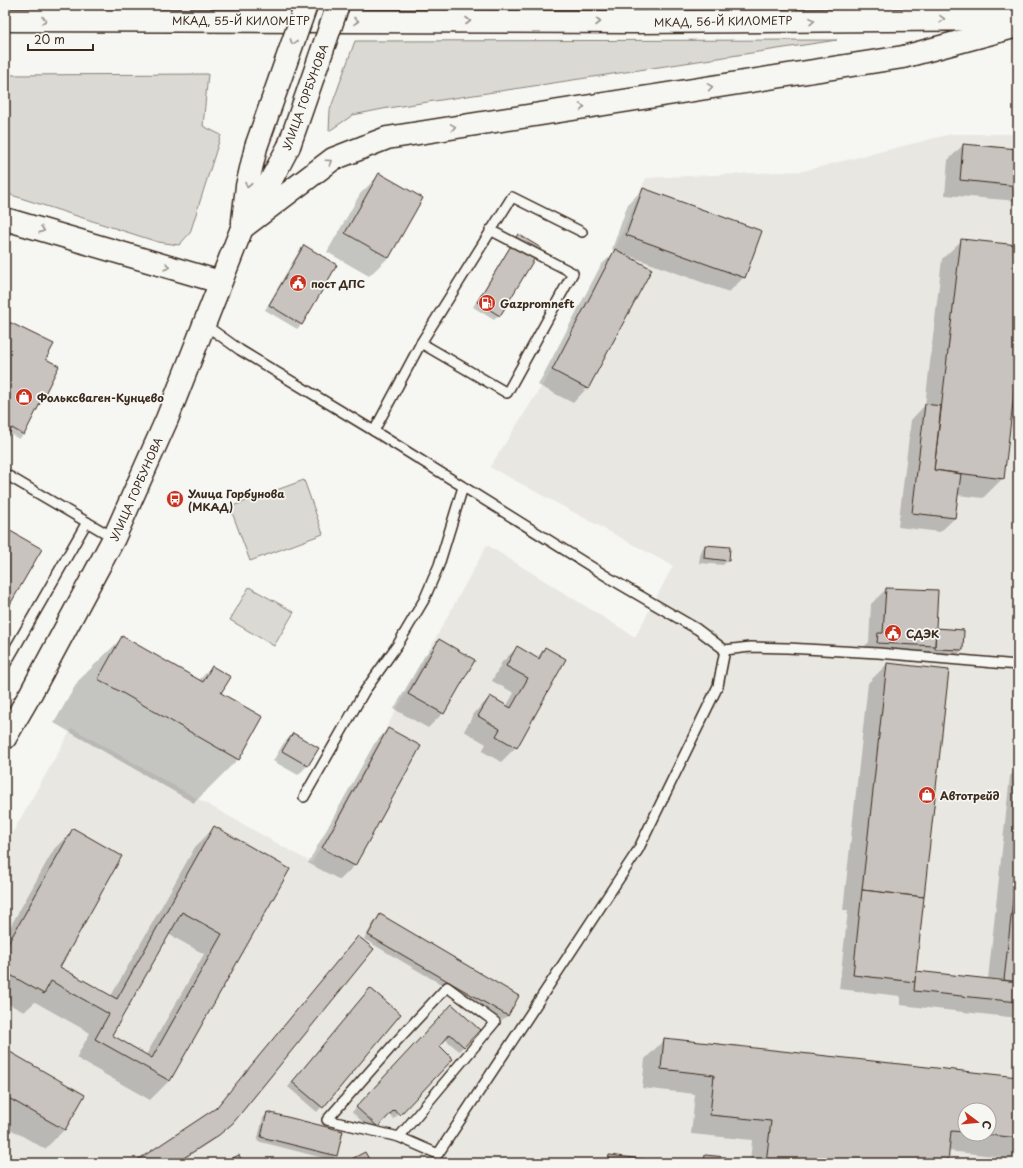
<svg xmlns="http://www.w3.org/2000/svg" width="1023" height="1168" font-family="'Playpen Sans',sans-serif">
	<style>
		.built { fill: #e8e7e2; fill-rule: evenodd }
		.green { fill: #dad9d3; stroke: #8a8278 }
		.shadow { fill: #0003; fill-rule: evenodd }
		.building { fill: #c8c3be; stroke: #3b2a1e; fill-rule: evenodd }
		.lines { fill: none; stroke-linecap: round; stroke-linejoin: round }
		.lane-casing { stroke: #3b2a1e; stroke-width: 12 }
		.secondary-casing { stroke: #3b2a1e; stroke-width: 25 }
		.highway-casing { stroke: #3b2a1e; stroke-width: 25 }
		.lane { stroke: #f6f6f2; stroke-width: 9 }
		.secondary { stroke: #f6f6f2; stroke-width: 22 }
		.highway { stroke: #f6f6f2; stroke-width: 22 }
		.secondary-bridge-casing { stroke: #3b2a1e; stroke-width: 25; stroke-linecap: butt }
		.secondary-bridge { stroke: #f6f6f2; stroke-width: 22 }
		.oneway { stroke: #989088 }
		.labels { text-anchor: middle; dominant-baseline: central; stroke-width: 3.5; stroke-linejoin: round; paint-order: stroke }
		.street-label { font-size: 11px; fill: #3b2a1e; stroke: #f6f6f2 }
		.poi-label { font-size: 11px; font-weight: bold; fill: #3b2a1e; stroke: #f6f6f2; text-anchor: start }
	</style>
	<rect width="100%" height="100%" fill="#f6f6f2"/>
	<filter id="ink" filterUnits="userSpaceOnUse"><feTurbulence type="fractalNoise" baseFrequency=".025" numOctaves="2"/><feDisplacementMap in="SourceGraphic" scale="8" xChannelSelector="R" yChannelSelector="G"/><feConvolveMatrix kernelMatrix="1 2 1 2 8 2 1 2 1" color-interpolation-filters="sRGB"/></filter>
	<g filter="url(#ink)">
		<path class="built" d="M951,134H1018V1163H5V846L72,728L312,863L487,545L635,637L673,566L490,467L552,370L615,249L646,178L803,171ZM965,1110H989V1134H965Z"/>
		<g class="green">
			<path d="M837,40L388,108L353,115L329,131L330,110L355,41Z"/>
			<path d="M208,74L203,126L221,135L190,233L179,245L158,242L5,193V75Z"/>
			<path d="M304,480L323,534L250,561L230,507Z"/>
			<path d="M249,587L294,612L274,646L230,620Z"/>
		</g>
		<g class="shadow">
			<path d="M963,145L1018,150V201L945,195L948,160Z"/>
			<path d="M379,175L389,257L369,276L327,252L360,194Z"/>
			<path d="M643,189L744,277L729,292L624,254L587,388L573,403L538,385L601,265L616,251L612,249L628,204Z"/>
			<path d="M518,235L540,248L499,315L494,320L473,307L514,240Z"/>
			<path d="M962,240L1018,246V351L1003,478L983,498L957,495L955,518L940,532L898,527L911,420L925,405L942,259Z"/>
			<path d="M304,246L302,324L297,329L265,310L299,251Z"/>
			<path d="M5,321L44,359L24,434L19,439L8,433L5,439Z"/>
			<path d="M705,546L728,560L723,565L699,563L701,550Z"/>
			<path d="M886,589L937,591L935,631L936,629L963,631L962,650L953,660H919L863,658V648L869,642L871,604Z"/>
			<path d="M123,637L198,681L212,667L238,759L194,803L54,723L78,681Z"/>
			<path d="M439,641L473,660L443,713L428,728L394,709L425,655Z"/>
			<path d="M517,648L536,658L545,649L516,747L501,762L482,751L486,744L464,731L475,712L490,697L506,707L514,693L492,681L502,662Z"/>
			<path d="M887,664L915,972L988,979L1010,776L1018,768V1018L900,1005V996L839,989L848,910H843L868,683Z"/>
			<path d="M388,729L420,747L354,866L340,880L308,863L374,744Z"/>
			<path d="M293,734L308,765L298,775L273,761L283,744Z"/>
			<path d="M214,828L288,870L169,1081L150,1100L76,1058L90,1033L35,1002L24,1012L5,1002V936L54,849L73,830L59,967L111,996L195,847ZM168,934L204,954L146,1055L111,1036Z"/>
			<path d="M380,916L518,997L507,1016L502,1020L364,939L375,920Z"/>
			<path d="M366,994L400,1015L317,1112L288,1087Z"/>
			<path d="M452,1005L479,1030L459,1051L445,1039L439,1046L452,1059L394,1119L389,1114L372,1131L352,1112Z"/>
			<path d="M665,1039L1018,1078V1152L1011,1158L948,1151L947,1163H750L752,1140L691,1134L695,1094L642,1088L645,1059ZM965,1110H989V1134H965Z"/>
			<path d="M5,1050L84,1095L64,1130L45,1149L5,1126Z"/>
			<path d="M268,1113L336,1155L331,1160L257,1141L263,1118Z"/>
			<path d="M233,1123L213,1140L177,1163H135Z"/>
			<path d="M610,1156L674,1163H603Z"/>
			<path d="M706,1156L724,1163H698Z"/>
		</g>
		<g class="building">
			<path d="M963,144L1018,149V186L960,180Z"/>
			<path d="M379,173L423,198L389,258L345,233Z"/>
			<path d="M643,188L762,231L745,278L626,235Z"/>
			<path d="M518,234L541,248L500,316L477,302Z"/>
			<path d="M961,239L1018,245V360L1004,479L934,470Z"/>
			<path d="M304,245L337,265L302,325L269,305Z"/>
			<path d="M615,249L652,269L588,389L552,370Z"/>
			<path d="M5,320L54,344L46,359L59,366L24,435L12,428L5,441Z"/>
			<path d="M925,404L941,406L934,470L961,474L955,518L912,513Z"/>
			<path d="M5,528L42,549L5,613Z"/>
			<path d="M705,545L730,547L729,561L704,558Z"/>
			<path d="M886,588L938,590L935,646L877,643L878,633H883Z"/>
			<path d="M936,628L964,630L963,650L935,649Z"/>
			<path d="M122,636L203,682L212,666L231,677L221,693L263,717L239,760L98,679Z"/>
			<path d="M439,639L475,660L444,714L408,694Z"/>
			<path d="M517,646L539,659L545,647L566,659L517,748L496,736L500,729L478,716L490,696L511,708L528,678L506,666Z"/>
			<path d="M887,663L949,670L924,897L862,890Z"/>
			<path d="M388,728L421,746L355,866L322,848Z"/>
			<path d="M293,733L319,748L308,766L282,751Z"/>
			<path d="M214,826L290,869L170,1081L95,1039L109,1014L51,981L44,994L5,972V949L73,828L122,856L60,967L117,999ZM182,912L222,934L152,1058L112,1035Z"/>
			<path d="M1018,855V982L1004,980Z"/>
			<path d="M862,890L924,897L915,982L853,975Z"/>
			<path d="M380,914L519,996L508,1016L368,935Z"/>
			<path d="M358,936L374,949L233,1123L219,1135L176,1163H133L216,1108Z"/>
			<path d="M916,971L1018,982V1002L914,991Z"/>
			<path d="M370,988L401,1014L323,1108L292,1082Z"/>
			<path d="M452,1004L480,1030L464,1047L450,1034L440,1046L453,1059L400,1115L394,1110L378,1127L356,1107Z"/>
			<path d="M664,1038L1018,1077V1138L983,1134H989V1110H965V1132L951,1131L948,1163H766L771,1121L710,1115L714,1075L661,1069Z"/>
			<path d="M5,1049L85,1095L65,1130L5,1096Z"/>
			<path d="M267,1112L343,1131L337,1156L261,1137Z"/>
			<path d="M365,1152L371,1163H344Z"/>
			<path d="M239,1155L243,1163H223Z"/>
			<path d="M609,1155L651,1160L682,1163H608Z"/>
			<path d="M705,1155L726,1157L725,1163H704Z"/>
		</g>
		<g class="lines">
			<g class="lane-casing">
				<g id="lane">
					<path d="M204,324L240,350L374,431L611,579L697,629L725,650L718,686L638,850L438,1154L399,1137L327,1120L394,1044L447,987L495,1022L399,1137"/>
					<path d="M421,343L507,393L573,273L490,230"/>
					<path d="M374,431L421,343L512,197L582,232"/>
					<path d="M5,474L114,538"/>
					<path d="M725,650L750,647L787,648L878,653L1018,665"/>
					<path d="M5,665L87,522"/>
					<path d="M304,797L364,692L398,644L424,600L439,565L463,487"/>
				</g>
			</g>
			<g class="secondary-casing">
				<g id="secondary">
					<path d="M5,219L220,282"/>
					<path d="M243,221L247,186L256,147"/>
					<path d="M242,228L333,159L387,138L903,57L1018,26"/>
					<path d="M5,738L31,693L114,538L167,419L242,228L271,180L289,146"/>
				</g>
			</g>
			<g class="highway-casing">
				<path id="highway" d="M5,20L637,22L1018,19"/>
			</g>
			<use href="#lane" class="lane"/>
			<use href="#secondary" class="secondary"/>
			<use href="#highway" class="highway"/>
			<g class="secondary-bridge-casing">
				<g id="secondary-bridge">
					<path d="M289,146L338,5"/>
					<path d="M256,147L306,5"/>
				</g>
			</g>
			<use href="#secondary-bridge" class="secondary-bridge"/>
		</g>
		<defs><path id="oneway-chevron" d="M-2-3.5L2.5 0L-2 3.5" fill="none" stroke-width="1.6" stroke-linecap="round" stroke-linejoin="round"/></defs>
		<g class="oneway">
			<use href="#oneway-chevron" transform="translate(942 19) rotate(-1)"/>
			<use href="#oneway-chevron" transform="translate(44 20)"/>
			<use href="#oneway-chevron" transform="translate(356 21)"/>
			<use href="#oneway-chevron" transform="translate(468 21)"/>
			<use href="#oneway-chevron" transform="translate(812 21) rotate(-1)"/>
			<use href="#oneway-chevron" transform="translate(598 22)"/>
			<use href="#oneway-chevron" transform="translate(293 42) rotate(110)"/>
			<use href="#oneway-chevron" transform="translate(710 87) rotate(-9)"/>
			<use href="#oneway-chevron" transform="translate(582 107) rotate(-9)"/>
			<use href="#oneway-chevron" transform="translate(453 127) rotate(-9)"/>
			<use href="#oneway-chevron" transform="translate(329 162) rotate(-35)"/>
			<use href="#oneway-chevron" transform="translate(248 185) rotate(100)"/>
			<use href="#oneway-chevron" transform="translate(42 230) rotate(16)"/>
			<use href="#oneway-chevron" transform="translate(167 267) rotate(16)"/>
		</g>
	</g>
	<defs>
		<g id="civic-disc" transform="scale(0.9)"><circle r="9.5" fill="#c8321e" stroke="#f6f6f2"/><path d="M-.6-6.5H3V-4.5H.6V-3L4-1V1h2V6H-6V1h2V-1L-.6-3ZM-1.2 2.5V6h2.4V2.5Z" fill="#fff"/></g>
		<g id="fuel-disc" transform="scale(0.9)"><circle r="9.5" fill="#c8321e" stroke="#f6f6f2"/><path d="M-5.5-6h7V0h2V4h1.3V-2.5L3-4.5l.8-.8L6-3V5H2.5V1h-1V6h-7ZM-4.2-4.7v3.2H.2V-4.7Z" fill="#fff"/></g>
		<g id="shop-disc" transform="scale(0.9)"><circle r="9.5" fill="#c8321e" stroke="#f6f6f2"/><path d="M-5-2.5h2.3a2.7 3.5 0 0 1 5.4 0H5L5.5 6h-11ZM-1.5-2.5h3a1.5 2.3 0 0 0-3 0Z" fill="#fff"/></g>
		<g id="bus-disc" transform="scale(0.9)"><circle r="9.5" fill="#c8321e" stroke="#f6f6f2"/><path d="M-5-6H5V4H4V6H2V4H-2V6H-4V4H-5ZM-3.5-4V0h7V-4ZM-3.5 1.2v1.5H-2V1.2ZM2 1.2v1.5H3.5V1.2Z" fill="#fff"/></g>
	</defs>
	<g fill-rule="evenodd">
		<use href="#civic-disc" x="298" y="283"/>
		<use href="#fuel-disc" x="487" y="303"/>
		<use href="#shop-disc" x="24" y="397"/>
		<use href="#bus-disc" x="175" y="499"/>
		<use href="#civic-disc" x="893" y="633"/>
		<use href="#shop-disc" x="927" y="795"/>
	</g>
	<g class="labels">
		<g class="street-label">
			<text x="241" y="20">МКАД, 55-Й КИЛОМЕТР</text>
			<text transform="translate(723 21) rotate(-1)">МКАД, 56-Й КИЛОМЕТР</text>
			<text transform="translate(305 97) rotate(-70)">УЛИЦА ГОРБУНОВА</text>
			<text transform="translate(136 489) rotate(-66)">УЛИЦА ГОРБУНОВА</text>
		</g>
		<g class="poi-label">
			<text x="311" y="283">пост ДПС</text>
			<text x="500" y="303">Gazpromneft</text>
			<text x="37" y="397">Фольксваген-Кунцево</text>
			<text x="188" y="493">Улица Горбунова<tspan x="188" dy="13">(МКАД)</tspan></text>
			<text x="906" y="633">СДЭК</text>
			<text x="940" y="795">Автотрейд</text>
		</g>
	</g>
	<rect width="1023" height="1168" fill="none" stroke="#f6f6f2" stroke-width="20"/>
	<rect x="10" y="10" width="1003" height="1148" fill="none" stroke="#3b2a1e" stroke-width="1.5" filter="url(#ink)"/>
	<g transform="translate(977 1122) rotate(106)"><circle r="19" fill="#f6f6f2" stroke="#aba49d"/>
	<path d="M0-3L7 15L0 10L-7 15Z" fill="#c8321e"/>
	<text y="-6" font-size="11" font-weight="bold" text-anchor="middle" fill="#3b2a1e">С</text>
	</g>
	<path d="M28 44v6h65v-6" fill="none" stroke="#3b2a1e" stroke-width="2"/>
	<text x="34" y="44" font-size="12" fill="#3b2a1e" stroke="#f6f6f2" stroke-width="3" paint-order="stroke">20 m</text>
</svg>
